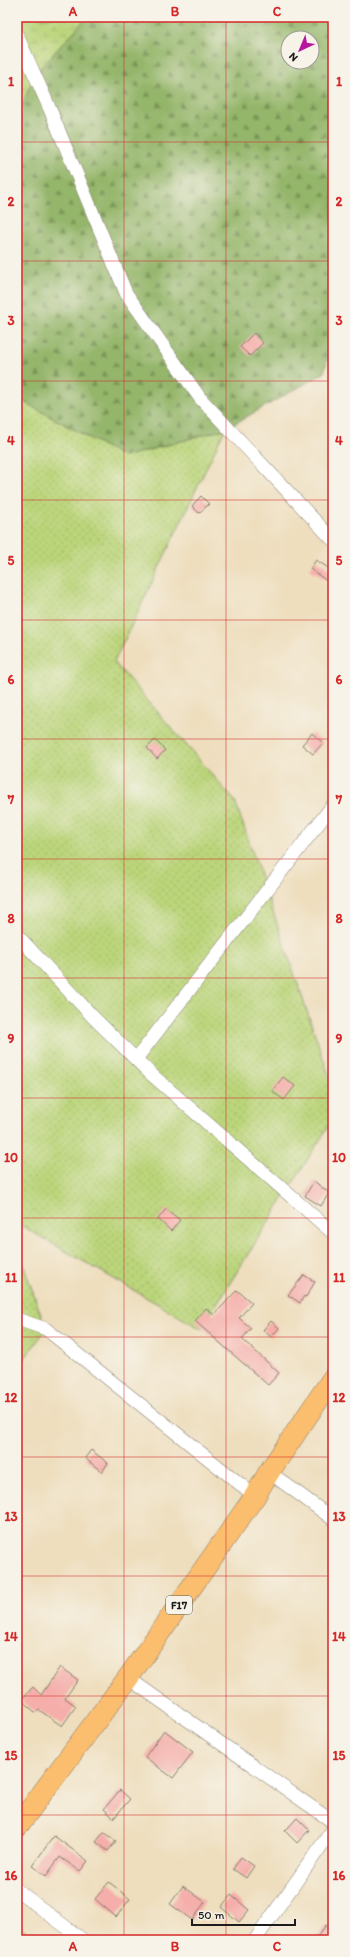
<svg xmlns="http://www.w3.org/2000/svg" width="350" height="1957" font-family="Itim,sans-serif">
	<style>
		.grass { fill: url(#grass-dots); stroke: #6c784b }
		.forest { fill: url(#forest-firs); stroke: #586943; fill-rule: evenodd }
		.wetland { fill: url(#wetland-marsh); stroke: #6c784b }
		.park { fill: url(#park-crowns); stroke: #6c784b }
		.building { fill: #f5aeaa }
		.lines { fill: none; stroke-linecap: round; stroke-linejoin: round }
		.minor-casing { stroke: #857d6d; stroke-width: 14 }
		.trunk-casing { stroke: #857d6d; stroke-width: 22 }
		.minor { stroke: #fff; stroke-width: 13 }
		.trunk { stroke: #fbbd6e; stroke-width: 21 }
		.grid { fill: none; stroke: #d62828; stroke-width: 1; stroke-opacity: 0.55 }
		.labels { text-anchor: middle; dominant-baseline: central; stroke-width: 3.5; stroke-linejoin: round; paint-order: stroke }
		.shield { fill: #f7f3e8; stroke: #5e5c59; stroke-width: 1 }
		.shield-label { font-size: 11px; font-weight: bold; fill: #1c1c1c }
		.neatline { fill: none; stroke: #d62828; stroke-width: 1.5 }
		.grid-label { font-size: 13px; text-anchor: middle; font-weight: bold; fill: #d62828 }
	</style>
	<defs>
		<pattern id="grass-dots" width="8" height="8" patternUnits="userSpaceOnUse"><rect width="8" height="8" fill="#bbd57a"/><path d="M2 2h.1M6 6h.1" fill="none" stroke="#a0b669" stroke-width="1.8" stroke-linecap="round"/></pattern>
		<pattern id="forest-firs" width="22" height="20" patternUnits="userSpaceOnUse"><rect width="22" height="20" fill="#94b66a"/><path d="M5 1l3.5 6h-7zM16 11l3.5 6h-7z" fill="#789356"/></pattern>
		<pattern id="wetland-marsh" width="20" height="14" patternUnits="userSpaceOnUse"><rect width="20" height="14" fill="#bbd57a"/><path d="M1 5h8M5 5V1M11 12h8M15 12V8" fill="none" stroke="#a0b669"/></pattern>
		<pattern id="park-crowns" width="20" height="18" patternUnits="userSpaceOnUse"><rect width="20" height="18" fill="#bbd57a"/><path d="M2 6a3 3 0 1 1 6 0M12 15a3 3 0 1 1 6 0" fill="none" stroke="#a0b669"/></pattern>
	</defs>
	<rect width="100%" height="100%" fill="#f7f3e8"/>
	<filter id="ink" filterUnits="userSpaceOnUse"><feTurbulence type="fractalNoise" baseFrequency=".025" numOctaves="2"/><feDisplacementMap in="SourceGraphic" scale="8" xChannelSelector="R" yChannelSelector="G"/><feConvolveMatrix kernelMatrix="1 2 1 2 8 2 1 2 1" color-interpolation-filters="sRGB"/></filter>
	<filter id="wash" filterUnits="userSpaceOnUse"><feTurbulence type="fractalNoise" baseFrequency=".012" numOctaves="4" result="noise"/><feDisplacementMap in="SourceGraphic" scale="16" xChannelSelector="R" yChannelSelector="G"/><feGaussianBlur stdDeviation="0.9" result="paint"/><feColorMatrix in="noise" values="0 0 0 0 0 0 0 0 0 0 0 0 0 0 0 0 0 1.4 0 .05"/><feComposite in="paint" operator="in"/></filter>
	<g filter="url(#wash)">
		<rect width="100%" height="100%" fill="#eedebe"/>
		<g class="grass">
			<path d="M17,398L124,457L225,429L114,662L235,801L333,1087V1119L201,1329L17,1223Z"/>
			<path d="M17,1247L46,1329L17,1369Z"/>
		</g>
		<path class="forest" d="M87,17H333V334L324,373L225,429L124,457L17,398V117L35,74ZM288,38H312V62H288Z"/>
		<path class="wetland" d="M17,17H87L35,74L17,117Z"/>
		<path class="park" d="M17,1924L37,1940H17Z"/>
		<g id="blocks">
			<g class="building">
				<path d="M254,333L263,343L250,356L240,347Z"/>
				<path d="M201,496L209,504L199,513L192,506Z"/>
				<path d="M316,560L333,571L327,581L310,569Z"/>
				<path d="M312,733L323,743L313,754L302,745Z"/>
				<path d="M155,740L165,750L157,759L147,748Z"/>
				<path d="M283,1077L295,1086L284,1100L272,1091Z"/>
				<path d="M314,1181L329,1193L321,1206L305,1196Z"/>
				<path d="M166,1209L180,1220L171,1231L158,1219Z"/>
				<path d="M304,1275L315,1282L306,1297L304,1296L300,1303L288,1295Z"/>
				<path d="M237,1290L252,1303L239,1318L251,1328L242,1339L279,1373L268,1385L195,1321L206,1308L214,1315Z"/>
				<path d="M271,1321L279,1328L271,1337L263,1330Z"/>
				<path d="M91,1450L108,1463L102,1472L85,1458Z"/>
				<path d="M60,1667L78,1680L65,1698L76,1706L62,1726L39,1710L36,1713L21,1700L33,1687L41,1695Z"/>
				<path d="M164,1730L193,1752L173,1778L145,1757Z"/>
				<path d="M120,1790L130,1799L114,1818L104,1809Z"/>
				<path d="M297,1818L309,1830L297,1843L285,1831Z"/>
				<path d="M104,1832L116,1841L108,1851L96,1842Z"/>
				<path d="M54,1836L88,1861L80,1871L60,1857L46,1876L32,1866Z"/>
				<path d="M241,1857L254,1866L246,1878L233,1869Z"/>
				<path d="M109,1882L130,1899L116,1917L95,1899Z"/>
				<path d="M183,1886L205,1902L192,1920L170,1904Z"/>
				<path d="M231,1895L249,1910L239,1922L221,1907Z"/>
				<path d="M326,1925L333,1931V1940H315Z"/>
			</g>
		</g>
	</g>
	<g filter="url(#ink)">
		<use href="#blocks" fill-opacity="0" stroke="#857d6d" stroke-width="1"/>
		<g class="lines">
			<g class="minor-casing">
				<g id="minor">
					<path d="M17,35L49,107L126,293L200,398L333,540"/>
					<path d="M17,935L93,1017L151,1074L333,1233"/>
					<path d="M136,1059L333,805"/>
					<path d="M17,1319L46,1329L255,1496"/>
					<path d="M269,1472L333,1519"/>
					<path d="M128,1678L333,1822"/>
					<path d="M17,1890L83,1940"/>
					<path d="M255,1940L333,1829"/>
				</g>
			</g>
			<g class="trunk-casing">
				<path id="trunk" d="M17,1827L128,1678L255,1496L269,1472L333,1378"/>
			</g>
			<use href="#minor" class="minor"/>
			<use href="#trunk" class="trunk"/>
		</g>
	</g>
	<path class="grid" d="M124,17V1940M226,17V1940M17,142H333M17,261H333M17,381H333M17,500H333M17,620H333M17,739H333M17,859H333M17,978H333M17,1098H333M17,1218H333M17,1337H333M17,1457H333M17,1576H333M17,1696H333M17,1815H333"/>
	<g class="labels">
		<rect class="shield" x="166" y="1596" width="26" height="18" rx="3"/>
		<g class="shield-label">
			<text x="179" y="1605">F17</text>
		</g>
	</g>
	<rect width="350" height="1957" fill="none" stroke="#f7f3e8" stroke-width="44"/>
	<g transform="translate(300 50) rotate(224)"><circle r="19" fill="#f7f3e8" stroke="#9f9d96"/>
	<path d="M0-3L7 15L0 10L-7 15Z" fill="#b5179e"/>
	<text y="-6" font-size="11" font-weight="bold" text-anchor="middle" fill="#1c1c1c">N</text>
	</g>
	<path d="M192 1919v6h103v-6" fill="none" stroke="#1c1c1c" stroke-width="2"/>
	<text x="198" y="1919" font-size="12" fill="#1c1c1c" stroke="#f7f3e8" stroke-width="3" paint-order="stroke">50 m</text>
	<rect x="22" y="22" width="306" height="1913" class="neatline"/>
	<g class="grid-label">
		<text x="73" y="16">A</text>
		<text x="175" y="16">B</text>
		<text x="277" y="16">C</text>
		<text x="11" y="86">1</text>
		<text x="339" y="86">1</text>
		<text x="11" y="206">2</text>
		<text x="339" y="206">2</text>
		<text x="11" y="325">3</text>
		<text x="339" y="325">3</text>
		<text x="11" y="445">4</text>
		<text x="339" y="445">4</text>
		<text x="11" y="565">5</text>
		<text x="339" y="565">5</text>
		<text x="11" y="684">6</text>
		<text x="339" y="684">6</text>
		<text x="11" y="804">7</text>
		<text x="339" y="804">7</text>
		<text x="11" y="923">8</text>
		<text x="339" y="923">8</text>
		<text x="11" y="1043">9</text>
		<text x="339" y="1043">9</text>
		<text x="11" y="1162">10</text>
		<text x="339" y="1162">10</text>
		<text x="11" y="1282">11</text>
		<text x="339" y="1282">11</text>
		<text x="11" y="1402">12</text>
		<text x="339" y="1402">12</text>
		<text x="11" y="1521">13</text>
		<text x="339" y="1521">13</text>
		<text x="11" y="1641">14</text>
		<text x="339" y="1641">14</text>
		<text x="11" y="1760">15</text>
		<text x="339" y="1760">15</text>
		<text x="11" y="1880">16</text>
		<text x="339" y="1880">16</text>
		<text x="73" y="1951">A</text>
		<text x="175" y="1951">B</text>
		<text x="277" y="1951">C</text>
	</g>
</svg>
